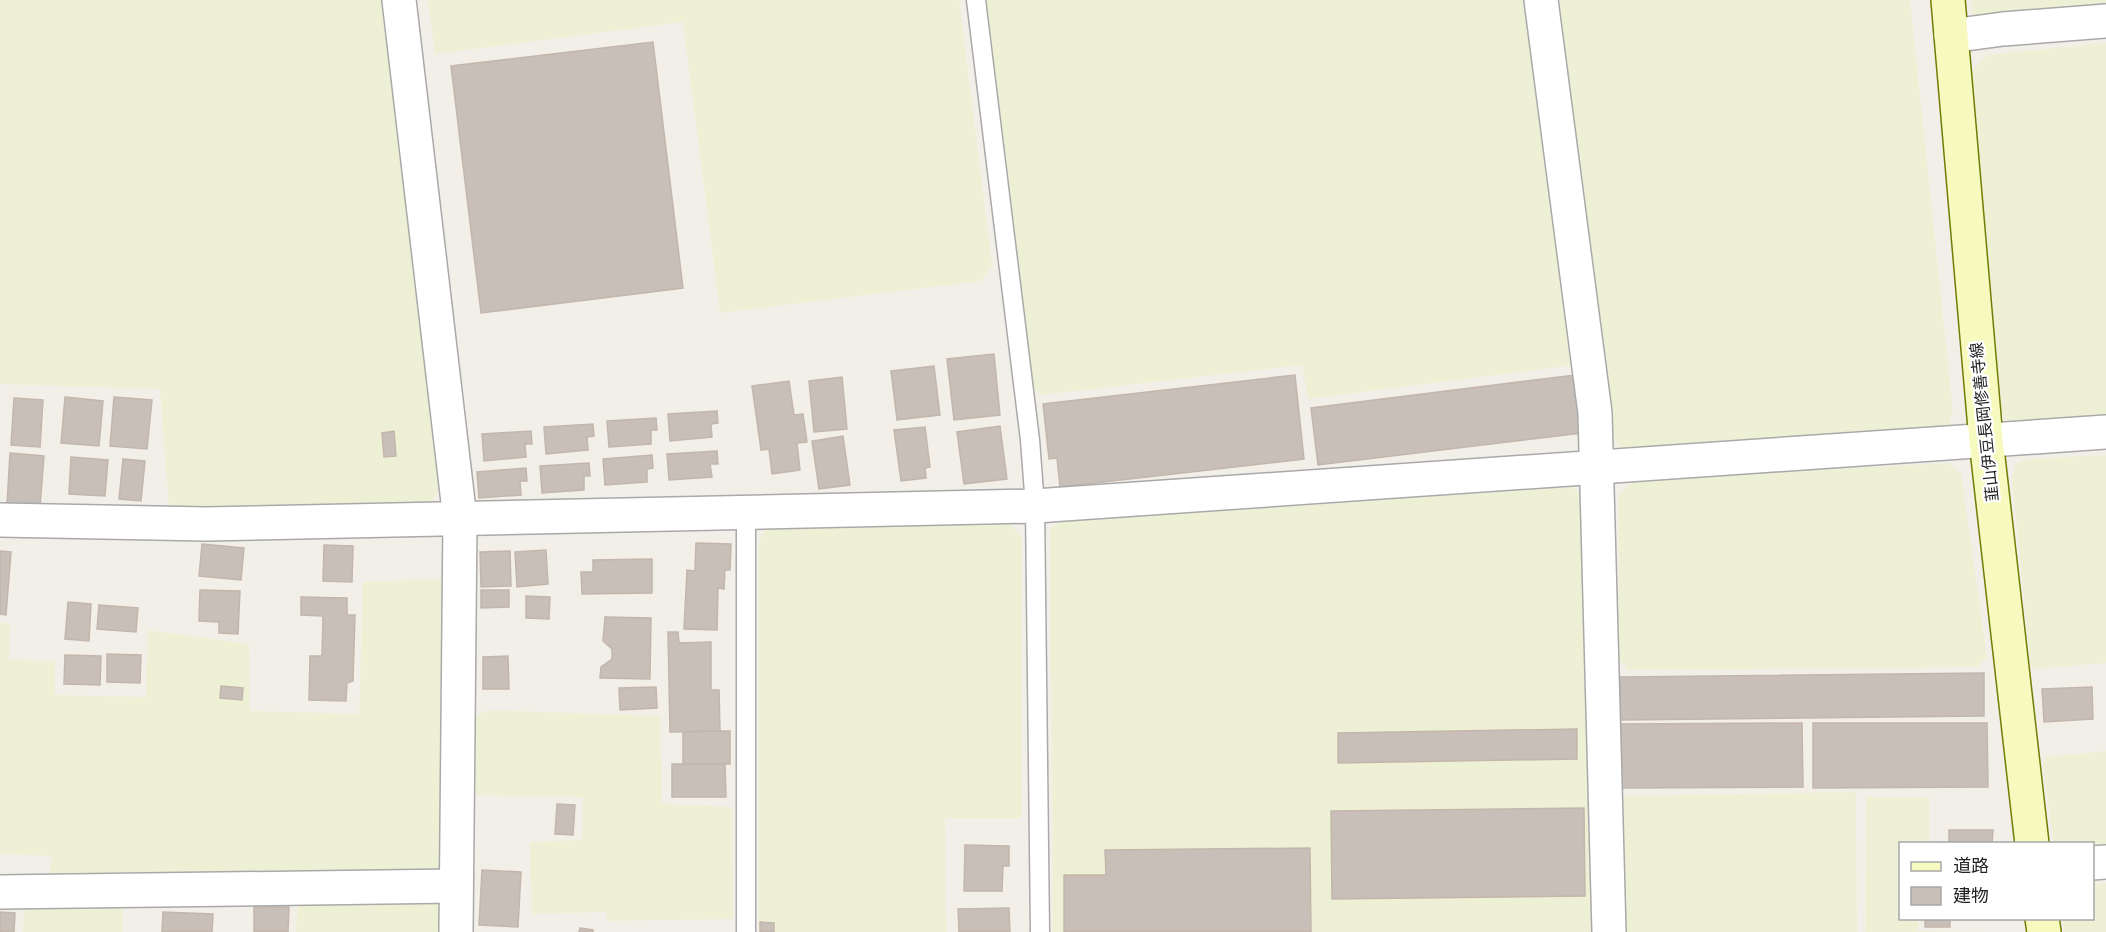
<svg xmlns="http://www.w3.org/2000/svg" width="2106" height="932" font-family="'Varela Round','Noto Sans JP',sans-serif">
	<style>
		.farmland { fill: #eef0d5 }
		.building { fill: #c7bfb8; stroke: #c4b6ab; stroke-width: 1.5 }
		.lines { fill: none; stroke-linecap: round; stroke-linejoin: round }
		.service-casing { stroke: #a9a9a9; stroke-width: 21 }
		.minor-casing { stroke: #a9a9a9; stroke-width: 36 }
		.secondary-casing { stroke: #707d05; stroke-width: 36 }
		.service { stroke: #fff; stroke-width: 18 }
		.minor { stroke: #fff; stroke-width: 33 }
		.secondary { stroke: #f7fabf; stroke-width: 33 }
		.labels { text-anchor: middle; dominant-baseline: central; stroke-width: 4.5; stroke-linejoin: round; paint-order: stroke }
		.street-label { font-size: 16px; fill: #222; stroke: #fff }
	</style>
	<rect width="100%" height="100%" fill="#f2efe9"/>
	<g class="farmland">
		<path d="M0,0H382L440,489L431,503L169,507L160,389L0,384Z"/>
		<path d="M428,0H959L992,265L981,281L720,313L683,22L435,54Z"/>
		<path d="M986,0H1530L1574,365L1308,399L1302,365L1041,395L1032,386Z"/>
		<path d="M1559,0H1910L1953,412L1948,426L1939,430L1623,451L1614,437L1610,393L1604,375Z"/>
		<path d="M1971,0H2106V9L1972,20Z"/>
		<path d="M2106,43V421L2016,428L2001,414L1969,74L1987,55Z"/>
		<path d="M2106,455V663L2031,669L2012,478L2015,464L2027,459Z"/>
		<path d="M1948,463L1961,473L1987,657L1977,667L1627,670L1626,664L1618,662L1619,494L1634,480Z"/>
		<path d="M1573,487L1586,503L1595,932H1053L1050,528L1061,522Z"/>
		<path d="M1008,523L1021,536V818H945L946,932H759V541L766,528Z"/>
		<path d="M442,579L444,863L431,874L55,880L50,875L52,856L0,854V623H10L9,660L55,661V695L146,697L148,630L249,644L250,711L359,714L363,582Z"/>
		<path d="M489,710L660,716L662,804L732,807L733,919L607,921L606,912L532,914L530,842L582,840L583,797L475,795L473,717Z"/>
		<path d="M2106,751V852L2093,853L2092,844L2054,843L2043,765L2046,757Z"/>
		<path d="M1856,792L1857,932H1623L1621,800L1625,796Z"/>
		<path d="M1866,797H1929V843L1900,844V918L1918,919V931L1987,932H1865Z"/>
		<path d="M2106,883V932H2064L2062,919L2092,918L2093,884Z"/>
		<path d="M431,897L442,908V932H296L298,900Z"/>
		<path d="M24,903L122,904V932H23Z"/>
	</g>
	<g class="building">
		<path d="M653,42L683,288L481,313L451,66Z"/>
		<path d="M994,354L1000,415L954,420L947,359Z"/>
		<path d="M934,366L940,415L897,420L891,371Z"/>
		<path d="M1295,375L1304,459L1060,487L1057,458L1049,459L1043,404Z"/>
		<path d="M1575,375L1582,433L1318,465L1311,408Z"/>
		<path d="M842,377L847,429L814,432L809,381Z"/>
		<path d="M789,381L794,415L803,414L807,442L797,443L800,470L772,474L769,449L761,450L752,386Z"/>
		<path d="M65,397L103,401L99,446L61,443Z"/>
		<path d="M114,397L152,400L147,449L110,446Z"/>
		<path d="M14,398L43,400L40,447L11,445Z"/>
		<path d="M717,411L718,423L711,424L712,437L670,441L668,414Z"/>
		<path d="M656,418L657,430H651V444L609,447L607,421Z"/>
		<path d="M593,424L594,436L587,437L588,450L546,454L544,427Z"/>
		<path d="M1000,426L1007,479L964,484L957,432Z"/>
		<path d="M925,427L930,467L925,468L926,478L901,481L894,430Z"/>
		<path d="M394,431L396,456L384,457L382,433Z"/>
		<path d="M531,431L532,444H525L526,457L484,461L482,434Z"/>
		<path d="M843,436L850,485L819,489L812,441Z"/>
		<path d="M717,451L718,464H710L712,477L669,480L667,454Z"/>
		<path d="M10,453L44,456L40,507L7,505Z"/>
		<path d="M652,455L653,468L647,469V482L605,485L603,459Z"/>
		<path d="M71,457L108,460L105,496L69,494Z"/>
		<path d="M123,459L145,461L141,501L119,499Z"/>
		<path d="M589,463L590,476H584V490L542,493L540,466Z"/>
		<path d="M526,468L527,481H520L521,495L479,498L477,472Z"/>
		<path d="M696,543L731,544L730,570H725L724,589L718,588L717,630L684,629L687,570L695,571Z"/>
		<path d="M202,544L244,548L241,580L199,576Z"/>
		<path d="M324,545L353,546L352,582L323,581Z"/>
		<path d="M546,550L548,584L517,587L515,552Z"/>
		<path d="M0,551L11,552L6,615L0,614Z"/>
		<path d="M510,551L511,586L481,587L480,552Z"/>
		<path d="M652,559V593L582,594L581,572H593V560Z"/>
		<path d="M200,590L240,591L238,634L219,633V622L199,621Z"/>
		<path d="M481,590H509V607L481,608Z"/>
		<path d="M526,596L550,597L549,619L526,618Z"/>
		<path d="M301,597L347,598V615H355L353,681L347,683L346,701L309,700L310,656H322L323,616L301,615Z"/>
		<path d="M68,602L91,604L89,641L65,639Z"/>
		<path d="M99,605L138,608L136,632L97,629Z"/>
		<path d="M605,617L651,618L650,679L600,678L601,667L612,659V649L603,641Z"/>
		<path d="M668,632H678L679,643L711,642V690H719L720,731L670,732Z"/>
		<path d="M107,654L141,655L140,683L107,682Z"/>
		<path d="M65,655L101,656L100,685L64,684Z"/>
		<path d="M508,656L509,689H483V657Z"/>
		<path d="M1984,673V716L1620,720V677Z"/>
		<path d="M221,686L243,688L242,700L220,698Z"/>
		<path d="M656,687L657,708L620,710L619,688Z"/>
		<path d="M2092,687L2093,719L2044,722L2042,689Z"/>
		<path d="M1802,723L1803,787L1621,788L1620,724Z"/>
		<path d="M1813,723H1987L1988,787L1813,788Z"/>
		<path d="M1577,729V759L1338,763V733Z"/>
		<path d="M720,731H730V764H683V732Z"/>
		<path d="M672,764H725L726,797H672Z"/>
		<path d="M557,804L575,805L573,835L555,834Z"/>
		<path d="M1584,808L1585,896L1332,899L1331,811Z"/>
		<path d="M1949,830H1993L1992,844H1949Z"/>
		<path d="M965,845L1009,846V866H1003L1002,891H964Z"/>
		<path d="M1310,848L1311,932H1064V875H1106L1105,850Z"/>
		<path d="M482,870L521,872L518,927L479,925Z"/>
		<path d="M254,907H289L288,932H254Z"/>
		<path d="M1009,908L1010,932H959L958,909Z"/>
		<path d="M0,912L15,913L14,932H0Z"/>
		<path d="M163,912L213,914L212,932H162Z"/>
		<rect x="1925" y="918" width="25" height="9"/>
		<path d="M760,922L774,923V932H760Z"/>
		<path d="M580,928L593,930V932H579Z"/>
	</g>
	<g class="lines">
		<g class="service-casing">
			<g id="service">
				<path d="M976,0L1030,440L1035,506L1040,932"/>
				<path d="M746,514V932"/>
			</g>
		</g>
		<g class="minor-casing">
			<g id="minor">
				<path d="M399,0L460,519L456,932"/>
				<path d="M1541,0L1595,413L1609,932"/>
				<path d="M1951,36L2003,29L2106,21"/>
				<path d="M0,520L206,524L1035,506L2106,432"/>
				<path d="M2092,863L2106,862"/>
				<path d="M0,892L455,886"/>
			</g>
		</g>
		<g class="secondary-casing">
			<g id="secondary">
				<path d="M1948,0L1986,440L2032,844"/>
				<path d="M2042,918L2044,932"/>
			</g>
		</g>
		<use href="#service" class="service"/>
		<use href="#minor" class="minor"/>
		<use href="#secondary" class="secondary"/>
	</g>
	<g class="labels">
		<g class="street-label">
			<text transform="translate(1985 422) rotate(-96)">韮山伊豆長岡修善寺線</text>
		</g>
	</g>
	<rect x="1899" y="842" width="195" height="78" fill="#ffffff" stroke="#a7a7a7" stroke-width="1.5"/>
	<rect x="1911" y="862" width="30" height="9" fill="#f7fabf" stroke="#a7a7a7" stroke-width="1.5"/>
	<text x="1953" y="872" font-size="18" fill="#222222">道路</text>
	<rect x="1911" y="887" width="30" height="18" fill="#c7bfb8" stroke="#a7a7a7" stroke-width="1.5"/>
	<text x="1953" y="902" font-size="18" fill="#222222">建物</text>
</svg>
